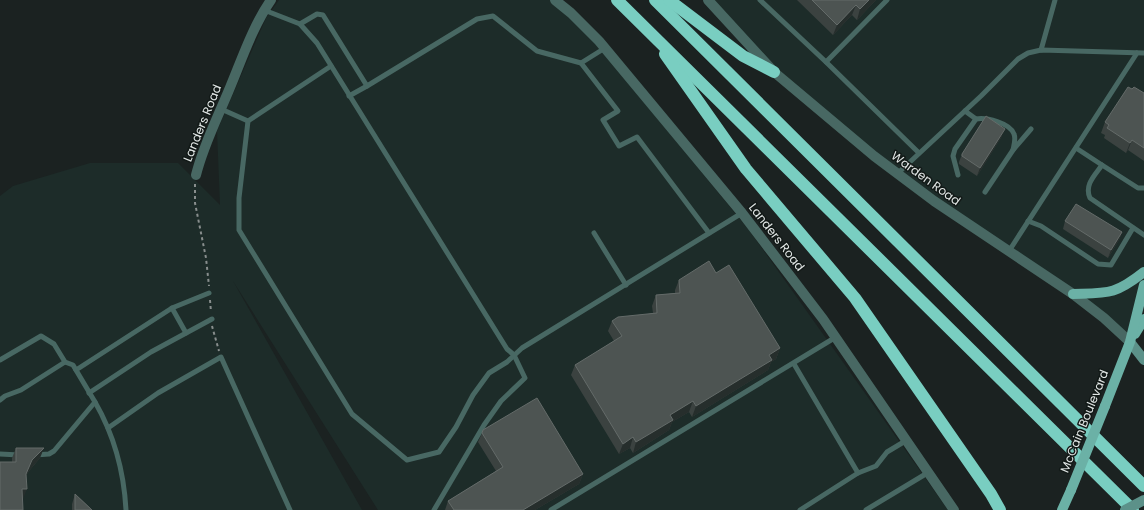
<svg xmlns="http://www.w3.org/2000/svg" width="1144" height="510" font-family="Poppins,sans-serif">
	<style>
		.built { fill: #1d2c29 }
		.lines { fill: none; stroke-linecap: round; stroke-linejoin: round }
		.path { stroke: #888e8d; stroke-width: 2; stroke-dasharray: 3 3; stroke-linecap: butt }
		.service { stroke: #486863; stroke-width: 5 }
		.minor { stroke: #486863; stroke-width: 10 }
		.tertiary { stroke: #486863; stroke-width: 10 }
		.secondary { stroke: #5c9189; stroke-width: 10 }
		.primary { stroke: #6bb1a6; stroke-width: 10 }
		.motorway { stroke: #79cec1; stroke-width: 12 }
		.secondary-bridge { stroke: #5c9189; stroke-width: 10 }
		.primary-bridge { stroke: #6bb1a6; stroke-width: 10 }
		.wall { fill: #3b4240 }
		.shaded-wall { fill: #262e2c }
		.building { fill: #4d5452; stroke: #646b69 }
		.labels { text-anchor: middle; dominant-baseline: central; stroke-width: 3; stroke-linejoin: round; paint-order: stroke }
		.street-label { font-size: 12px; fill: #e2e7e6; stroke: #121917 }
	</style>
	<rect width="100%" height="100%" fill="#1b2221"/>
	<g class="built">
		<path d="M279,0H550L560,6L593,40L749,230L948,510H378L233,281L362,510H0V196L13,186L90,163H178L220,205L217,131L266,18Z"/>
		<path d="M706,0H1144V297L1130,342L1009,251L874,156L749,43Z"/>
	</g>
	<g class="lines">
		<g class="path">
			<path d="M195,184V203L206,258L209,286"/>
			<path d="M210,300L211,312"/>
			<path d="M212,326L219,351"/>
		</g>
		<g class="service">
			<path d="M760,0L826,62L887,0"/>
			<path d="M264,10L300,24L317,43L507,349L514,355L525,378L501,401L484,425L434,510"/>
			<path d="M300,24L317,14L323,15L367,86L477,19L493,16L537,51L581,63L605,48"/>
			<path d="M1041,50L1055,0"/>
			<path d="M826,62L919,153"/>
			<path d="M581,63L618,111L603,120L619,146L637,137L709,233"/>
			<path d="M349,96L367,86"/>
			<path d="M221,109L248,121L331,66"/>
			<path d="M965,111L976,119"/>
			<path d="M248,121L239,198V230L352,414L407,460L439,452L456,427L473,395L489,373L507,362L522,348L742,213"/>
			<path d="M1076,148L1102,165C1095,175 1084,185 1090,198L1144,235"/>
			<path d="M1102,165L1138,188H1144"/>
			<path d="M897,174L981,96L1018,59L1028,53L1041,50L1144,53"/>
			<path d="M958,175L953,156L955,149L976,119C986,117 1010,123 1014,134C1016,139 1014,145 1013,150"/>
			<path d="M985,192L1013,150L1031,129"/>
			<path d="M1028,221L1041,226L1098,264L1111,265L1133,228"/>
			<path d="M594,233L626,285"/>
			<path d="M1009,251L1137,53"/>
			<path d="M172,308L186,333"/>
			<path d="M0,360L41,336L54,344L65,362"/>
			<path d="M794,364L858,473"/>
			<path d="M76,370L172,308L209,293"/>
			<path d="M89,393L151,352L212,319"/>
			<path d="M0,400L5,396L21,390L65,362L73,365L95,402L54,451L49,454L35,455"/>
			<path d="M95,402C114,435 124,472 126,510"/>
			<path d="M108,428L158,393L221,357L290,510"/>
			<path d="M0,454L19,455"/>
			<path d="M551,510L836,337"/>
			<path d="M800,510L858,473L876,466L887,452L907,440"/>
			<path d="M866,510L929,472"/>
		</g>
		<g class="minor">
			<path d="M555,0L571,13L599,41L742,213L823,319L954,510"/>
			<path d="M196,175C203,147 215,123 226,97C240,65 251,29 271,0"/>
		</g>
		<path class="tertiary" d="M708,0L774,72L874,156L934,201L1073,294L1104,318L1130,342"/>
		<path class="secondary" d="M1130,342L1144,360"/>
		<g class="primary">
			<path d="M1073,294C1108,293 1115,295 1144,272"/>
			<path d="M1135,334L1144,319"/>
			<path d="M1105,406L1130,342L1144,285"/>
			<path d="M1062,510L1071,490"/>
		</g>
		<g class="motorway">
			<path d="M617,0L1133,510"/>
			<path d="M655,0L1144,486"/>
			<path d="M669,0L743,56L774,72"/>
			<path d="M665,54L746,169L855,298L991,494L1000,510"/>
		</g>
		<path class="secondary-bridge" d="M1125,510L1144,500"/>
		<path class="primary-bridge" d="M1071,490L1105,406"/>
	</g>
	<g class="wall">
		<path d="M797,0H876L857,20L852,15L833,35Z"/>
		<path d="M1132,89L1144,93V161L1128,150L1126,153L1104,138L1105,135L1101,133L1105,122Z"/>
		<path d="M1002,136L977,176L959,164V162L962,154Z"/>
		<path d="M1065,221L1122,232L1119,240L1108,258L1063,229Z"/>
		<path d="M716,273L780,348L776,359L771,362L768,370L692,417L689,412L672,422L669,430L633,453L630,448L619,454L571,375L575,365L614,341L608,331L612,321L653,313L652,306L656,295L675,293V290L679,280Z"/>
		<path d="M482,433L583,474L579,484L535,510H445L448,501L496,471L478,442Z"/>
		<path d="M16,448L40,458L29,471L26,476L23,499H22L12,462V458Z"/>
		<path d="M75,494L92,510H72V504Z"/>
	</g>
	<g class="shaded-wall">
		<path d="M869,0H876L857,20L860,9Z"/>
		<path d="M856,5L852,15L833,35L837,25Z"/>
		<path d="M1005,129L1002,136L977,176L980,168Z"/>
		<path d="M1132,140L1128,150L1126,153L1130,143Z"/>
		<path d="M1122,232L1119,240L1108,258L1111,250Z"/>
		<path d="M780,348L776,359L771,362L768,370L692,417L696,406L769,355Z"/>
		<path d="M693,401L689,412L672,422L669,430L633,453L636,442L670,415Z"/>
		<path d="M633,437L630,448L619,454L623,444Z"/>
		<path d="M44,448L40,458L29,471L22,484L26,474L32,460Z"/>
		<path d="M583,474L579,484L535,510H523Z"/>
		<path d="M22,489H27L23,499L18,500Z"/>
	</g>
	<g class="building">
		<path d="M812,0H869L860,9L856,5L837,25Z"/>
		<path d="M1128,87L1132,89L1134,87L1144,93V148L1132,140L1130,143L1107,128L1109,125L1105,122Z"/>
		<path d="M986,116L1005,129L980,168L962,156V154Z"/>
		<path d="M1076,204L1122,232L1111,250L1065,221Z"/>
		<path d="M709,261L716,273L729,265L780,348L769,355L772,360L742,378L696,406L693,401L670,415L673,420L636,442L633,437L623,444L575,365L622,336L612,321L618,317L657,313L656,295L680,293L679,280Z"/>
		<path d="M537,398L583,474L523,510H454L448,501L503,467L482,433L483,430Z"/>
		<path d="M16,448H44L32,460L26,474L27,489H22L23,510H0V462H16Z"/>
		<path d="M75,494L92,510H75Z"/>
	</g>
	<g class="labels">
		<g class="street-label">
			<text transform="translate(202 123) rotate(-68)">Landers Road</text>
			<text transform="translate(926 178) rotate(36)">Warden Road</text>
			<text transform="translate(777 237) rotate(52)">Landers Road</text>
			<text transform="translate(1084 421) rotate(-68)">McCain Boulevard</text>
		</g>
	</g>
</svg>
